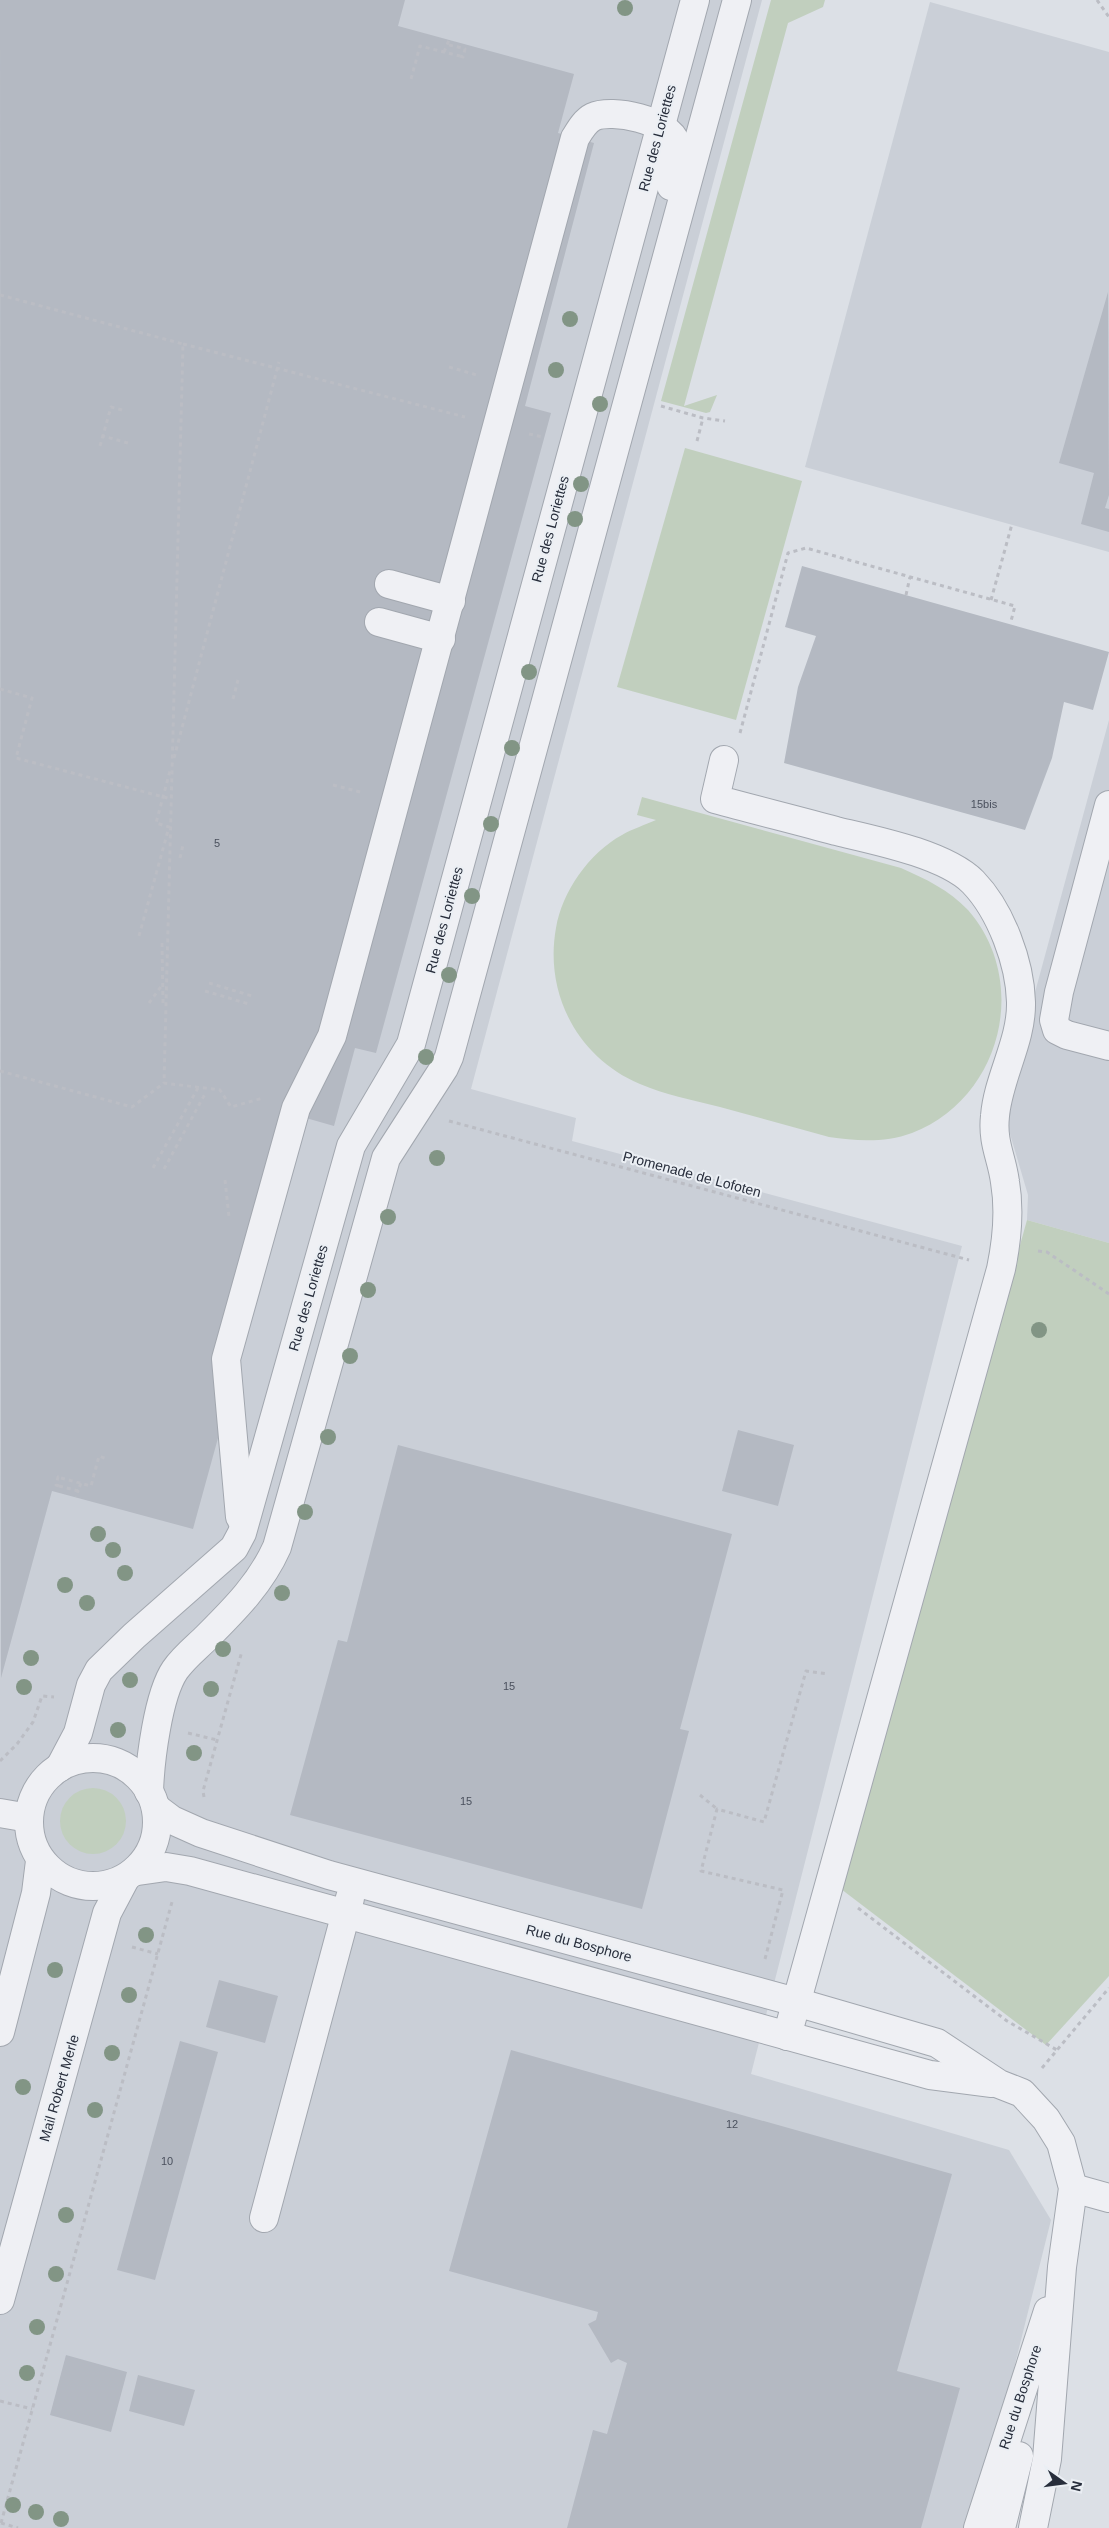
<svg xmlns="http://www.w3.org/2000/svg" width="1109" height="2528" font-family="Helvetica,sans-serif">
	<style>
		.built { fill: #cacfd7 }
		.green { fill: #c1cfbe }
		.building { fill: #b4b9c2 }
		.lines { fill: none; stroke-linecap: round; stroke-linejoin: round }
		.minor-casing { stroke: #a2a7af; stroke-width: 30 }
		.path { stroke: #bbbdc4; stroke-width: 3; stroke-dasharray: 4 4; stroke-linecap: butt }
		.minor { stroke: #eff0f4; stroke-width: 28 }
		.tree { fill: #829585 }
		.labels { text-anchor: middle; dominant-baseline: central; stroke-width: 4; stroke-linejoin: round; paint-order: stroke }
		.number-label { font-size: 11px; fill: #4a505d }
		.street-label { font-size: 14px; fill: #272d3b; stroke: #ebeff4 }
	</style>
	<rect width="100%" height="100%" fill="#dce0e6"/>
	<g class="built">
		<path d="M0,0H762L471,1089L576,1118L572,1141L962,1246L751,2074L1009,2150L1051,2220L974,2528H0Z"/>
		<path d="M930,2L1109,52V552L805,467Z"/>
		<path d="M1109,720V1243L1027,1220L1028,1195L1003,1110Z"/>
	</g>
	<g class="green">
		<path d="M771,0H825L823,7L788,23L684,406L717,395L710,412L706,413L661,401Z"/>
		<path d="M685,448L802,481L736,720L617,687Z"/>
		<path d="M642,797L901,868C926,879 949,890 968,910C1031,982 1001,1099 912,1133C885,1143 856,1141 829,1137C793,1127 756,1117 720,1107C693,1100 665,1095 640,1084C578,1058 544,994 556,928C562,892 589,853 622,835C632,829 645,825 656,820L637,815Z"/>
		<path d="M1027,1220L1109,1243V1976L1046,2045L841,1889Z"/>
		<circle cx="93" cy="1821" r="33"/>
	</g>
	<g class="building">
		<path d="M0,0H405L398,26L574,74L558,133L594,143L525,406L551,413L376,1053L355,1048L334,1126L306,1118L193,1529L52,1491L1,1678Z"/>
		<path d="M1108,292L1109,495L1105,508L1109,509V532L1081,524L1094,473L1059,463Z"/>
		<path d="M802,566L1109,652L1093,710L1064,702L1052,758L1025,830L784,763L798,687L816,636L785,627Z"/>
		<path d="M738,1430L794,1445L778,1506L722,1491Z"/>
		<path d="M398,1445L732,1534L680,1729L689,1731L642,1909L290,1815L338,1640L347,1642Z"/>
		<path d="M219,1980L278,1996L265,2043L206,2027Z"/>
		<path d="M180,2041L218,2052L155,2280L117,2270Z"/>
		<path d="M511,2050L952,2174L897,2371L960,2388L921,2528H567L593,2430L607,2434L627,2363L618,2359L611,2363L588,2324L596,2320L598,2312L449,2271Z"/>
		<path d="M66,2355L127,2372L111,2432L50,2415Z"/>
		<path d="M138,2375L195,2390L184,2426L129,2411Z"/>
	</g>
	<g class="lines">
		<g class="minor-casing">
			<g id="minor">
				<path d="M389,584L451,601"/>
				<path d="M379,622L441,639"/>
				<path d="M724,760L715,799C755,810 796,820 836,831C874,840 945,854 973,882C1001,911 1020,963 1021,1002C1022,1041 998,1078 995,1116C992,1143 1002,1158 1005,1182C1010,1211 1007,1240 1001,1269L787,2036"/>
				<path d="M1109,805L1059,992L1054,1020L1057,1030L1067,1035L1109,1046"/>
				<path d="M240,1517L226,1359L296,1108L332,1036L575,138C580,130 585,121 593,117C612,108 669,120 676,143C680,156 674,173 671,186"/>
				<circle cx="93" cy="1822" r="64"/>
				<path d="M60,1767L78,1733L91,1685L99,1670L134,1636L234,1548L242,1533L351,1146L411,1044L695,0"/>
				<path d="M149,1792C150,1761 158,1695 175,1670C184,1657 197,1647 207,1637C235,1609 261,1583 277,1547L386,1158L444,1068L449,1057L737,0"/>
				<path d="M156,1808L172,1820L201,1833L329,1875L796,2002L937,2043L999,2084L1022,2093L1046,2119L1061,2143L1073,2188L1062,2267L1047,2459L1033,2528"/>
				<path d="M0,1813L29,1818"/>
				<path d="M138,1871L166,1867L190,1871L930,2075L992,2083"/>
				<path d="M0,2032L36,1893L40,1861"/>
				<path d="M1073,2188L1109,2198"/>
				<path d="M264,2218L350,1898"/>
				<path d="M0,2300L107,1913L125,1879"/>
				<path d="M978,2528L1048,2311"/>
				<path d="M1001,2528L1019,2456"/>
			</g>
		</g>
		<g class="path">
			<path d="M1097,0L1109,17"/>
			<path d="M449,45L462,48"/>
			<path d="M444,52L449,40"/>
			<path d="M460,56L463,57L465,49L462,48"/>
			<path d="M411,79L420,46L460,56"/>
			<path d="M0,295L183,344L164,1083"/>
			<path d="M183,344L465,417"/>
			<path d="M449,367L477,375"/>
			<path d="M661,406L703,418L725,421"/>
			<path d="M529,434L543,437"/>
			<path d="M103,438V436L128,443"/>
			<path d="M697,441L703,418"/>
			<path d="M100,446L111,407L126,411"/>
			<path d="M906,595L910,577"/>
			<path d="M991,600L1012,524"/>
			<path d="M0,689L32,698L16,758L171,799"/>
			<path d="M233,699L238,680"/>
			<path d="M740,733L788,553L806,548L1015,606L1011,621"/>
			<path d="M174,758L279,362"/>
			<path d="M333,785L364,793"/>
			<path d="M180,858L183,845"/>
			<path d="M139,936L169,827L156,823L170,771"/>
			<path d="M162,943L163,1003"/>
			<path d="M209,983L252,996"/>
			<path d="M205,991L249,1004"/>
			<path d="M149,1003L162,985"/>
			<path d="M0,1071L132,1107L164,1083L220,1090L231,1107L263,1098"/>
			<path d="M449,1121L969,1260"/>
			<path d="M153,1168L198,1088"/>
			<path d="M164,1169L205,1094"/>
			<path d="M225,1180L229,1217"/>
			<path d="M1038,1251L1047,1252L1109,1294"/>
			<path d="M61,1478L91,1486L99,1456L107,1459"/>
			<path d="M59,1486L78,1491L81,1483"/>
			<path d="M59,1486L56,1485L58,1477L61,1478"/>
			<path d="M76,1490L78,1491L76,1497"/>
			<path d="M188,1733L217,1740"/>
			<path d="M0,1761L17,1744L33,1722L42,1696L54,1697"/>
			<path d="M700,1795L717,1809"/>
			<path d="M204,1797L203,1791L242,1651"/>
			<path d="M858,1908L1007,2021L1057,2050"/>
			<path d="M132,1947L158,1954"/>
			<path d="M765,1959L783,1890L701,1871L717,1809L764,1822L806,1671L828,1674"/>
			<path d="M1042,2068L1109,1988"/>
			<path d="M0,2401L32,2409"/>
			<path d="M1,2523L172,1902"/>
			<path d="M1,2523L18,2528"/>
		</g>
		<use href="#minor" class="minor"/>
	</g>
	<g class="tree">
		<circle cx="625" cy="8" r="8"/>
		<circle cx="570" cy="319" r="8"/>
		<circle cx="556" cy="370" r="8"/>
		<circle cx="600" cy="404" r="8"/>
		<circle cx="581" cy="484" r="8"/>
		<circle cx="575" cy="519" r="8"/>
		<circle cx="529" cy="672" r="8"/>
		<circle cx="512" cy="748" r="8"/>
		<circle cx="491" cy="824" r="8"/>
		<circle cx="472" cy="896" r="8"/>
		<circle cx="449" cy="975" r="8"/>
		<circle cx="426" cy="1057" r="8"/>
		<circle cx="437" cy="1158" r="8"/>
		<circle cx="388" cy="1217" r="8"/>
		<circle cx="368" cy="1290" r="8"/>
		<circle cx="1039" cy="1330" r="8"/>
		<circle cx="350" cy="1356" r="8"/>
		<circle cx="328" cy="1437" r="8"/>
		<circle cx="305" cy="1512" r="8"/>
		<circle cx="98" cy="1534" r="8"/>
		<circle cx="113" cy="1550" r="8"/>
		<circle cx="125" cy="1573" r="8"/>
		<circle cx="65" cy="1585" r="8"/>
		<circle cx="282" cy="1593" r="8"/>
		<circle cx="87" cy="1603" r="8"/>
		<circle cx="223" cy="1649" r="8"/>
		<circle cx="31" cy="1658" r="8"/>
		<circle cx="130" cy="1680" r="8"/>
		<circle cx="24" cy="1687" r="8"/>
		<circle cx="211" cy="1689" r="8"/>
		<circle cx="118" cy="1730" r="8"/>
		<circle cx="194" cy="1753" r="8"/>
		<circle cx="146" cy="1935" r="8"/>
		<circle cx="55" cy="1970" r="8"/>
		<circle cx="129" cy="1995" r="8"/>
		<circle cx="112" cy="2053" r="8"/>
		<circle cx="23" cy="2087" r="8"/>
		<circle cx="95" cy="2110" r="8"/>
		<circle cx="66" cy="2215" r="8"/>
		<circle cx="56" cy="2274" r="8"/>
		<circle cx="37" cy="2327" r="8"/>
		<circle cx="27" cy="2373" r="8"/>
		<circle cx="13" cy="2505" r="8"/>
		<circle cx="36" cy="2512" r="8"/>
		<circle cx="61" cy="2519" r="8"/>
	</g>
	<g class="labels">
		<g class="number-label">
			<text x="984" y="804">15bis</text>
			<text x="217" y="843">5</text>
			<text x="509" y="1686">15</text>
			<text x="466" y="1801">15</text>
			<text x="732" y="2124">12</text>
			<text x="167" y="2161">10</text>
		</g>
		<g class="street-label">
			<text transform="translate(657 138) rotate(-75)">Rue des Loriettes</text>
			<text transform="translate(550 529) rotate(-75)">Rue des Loriettes</text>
			<text transform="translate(444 920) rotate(-75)">Rue des Loriettes</text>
			<text transform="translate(692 1174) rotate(15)">Promenade de Lofoten</text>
			<text transform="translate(308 1298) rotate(-74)">Rue des Loriettes</text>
			<text transform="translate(579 1943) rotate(15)">Rue du Bosphore</text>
			<text transform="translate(59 2088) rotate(-74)">Mail Robert Merle</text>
			<text transform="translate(1020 2397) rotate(-72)">Rue du Bosphore</text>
		</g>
	</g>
	<g transform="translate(1064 2483) rotate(104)" stroke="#ebeff4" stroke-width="4" paint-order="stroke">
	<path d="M0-4L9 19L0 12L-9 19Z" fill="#272d3b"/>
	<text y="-8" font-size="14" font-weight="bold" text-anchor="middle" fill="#272d3b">N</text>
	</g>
</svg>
